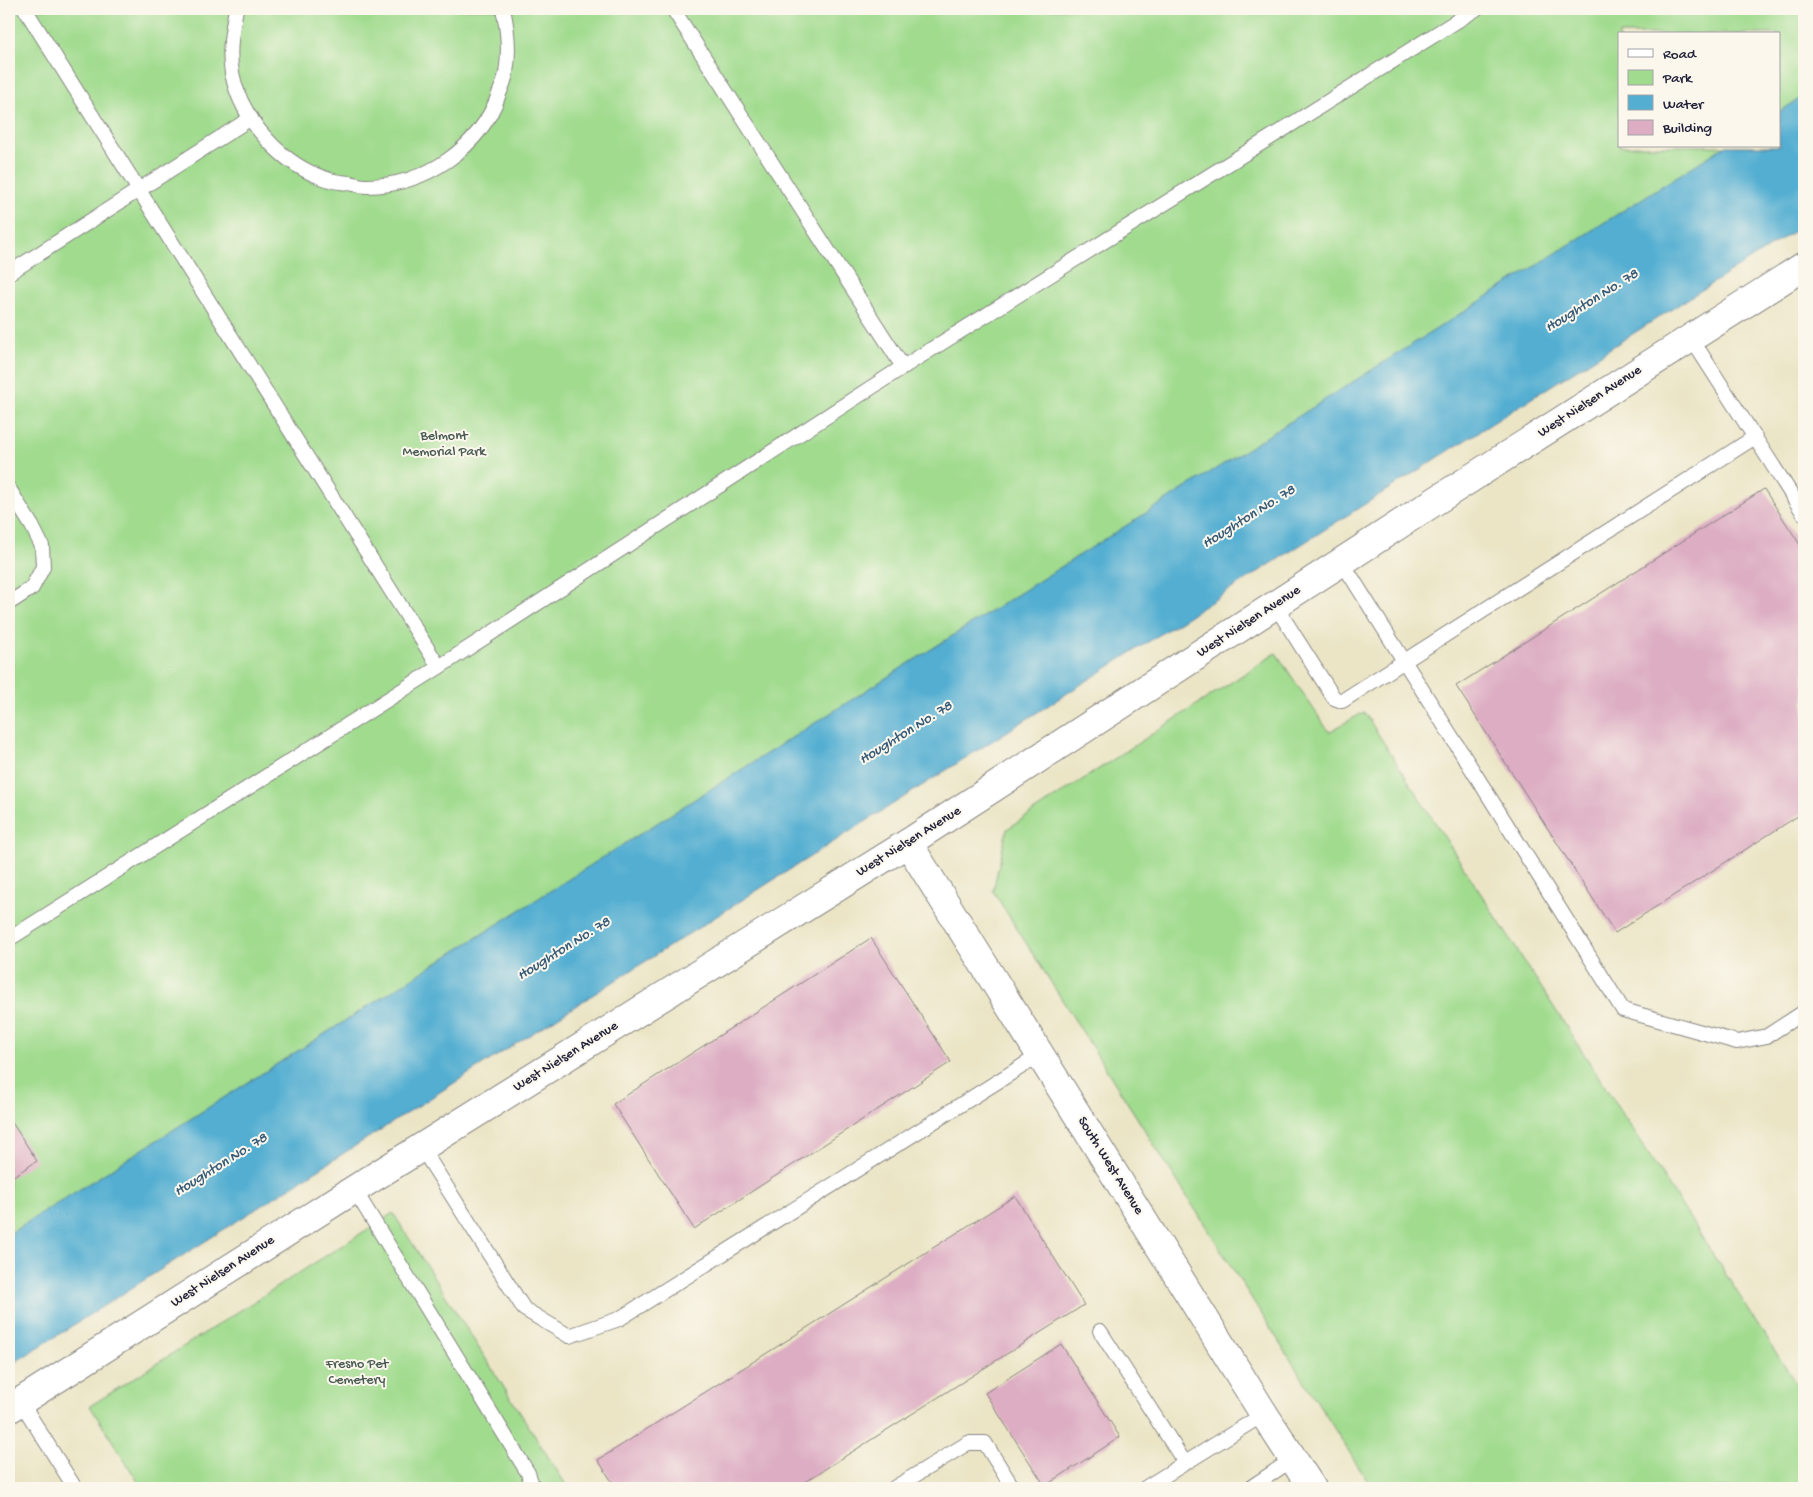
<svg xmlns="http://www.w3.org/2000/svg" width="1813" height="1497" font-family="'Gochi Hand',sans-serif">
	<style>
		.green { fill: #a0db8e; stroke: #617e64 }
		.water { fill: #53aed1; stroke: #3a6886 }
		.building { fill: #ddadc3 }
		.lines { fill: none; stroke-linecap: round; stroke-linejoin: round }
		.service-casing { stroke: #868480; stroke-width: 16 }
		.minor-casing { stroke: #868480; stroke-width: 30 }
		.tertiary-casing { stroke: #868480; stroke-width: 30 }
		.service { stroke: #fff; stroke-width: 14 }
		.minor { stroke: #fff; stroke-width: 28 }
		.tertiary { stroke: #fff; stroke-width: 28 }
		.labels { text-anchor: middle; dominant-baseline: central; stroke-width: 4; stroke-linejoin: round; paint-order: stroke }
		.street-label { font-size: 14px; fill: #22223b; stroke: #fbf7ec }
		.park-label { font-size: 14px; fill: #485a54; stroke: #fbf7ec }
		.water-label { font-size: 15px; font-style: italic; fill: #365a77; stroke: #fbf7ec }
	</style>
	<rect width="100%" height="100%" fill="#fbf7ec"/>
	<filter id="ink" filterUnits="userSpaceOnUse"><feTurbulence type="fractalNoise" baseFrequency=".02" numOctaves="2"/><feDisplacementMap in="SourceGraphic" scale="10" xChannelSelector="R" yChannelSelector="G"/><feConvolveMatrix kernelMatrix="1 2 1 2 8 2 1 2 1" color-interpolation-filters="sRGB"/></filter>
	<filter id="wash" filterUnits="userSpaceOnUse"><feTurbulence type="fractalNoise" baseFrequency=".0096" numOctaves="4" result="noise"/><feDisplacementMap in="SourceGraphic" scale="20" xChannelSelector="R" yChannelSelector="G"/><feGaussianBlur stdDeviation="1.12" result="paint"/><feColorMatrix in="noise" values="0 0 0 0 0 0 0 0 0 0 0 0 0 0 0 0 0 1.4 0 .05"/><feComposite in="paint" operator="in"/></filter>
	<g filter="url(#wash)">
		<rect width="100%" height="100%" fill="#ebe5c6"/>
		<g class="green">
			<path d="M9,9H1804V96L1779,112V34H1619V146H1725L9,1234Z"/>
			<path d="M1276,653L1329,732L1364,712L1802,1393L1804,1392V1488H1372L993,891L1007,829Z"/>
			<path d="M393,1213L568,1488H142L90,1406Z"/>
		</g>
		<path class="water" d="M1804,96V225L9,1366V1234L1725,146H1779V112Z"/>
		<g id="blocks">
			<g class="building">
				<path d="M1764,489L1804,551V812L1615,933L1456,686Z"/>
				<path d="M871,938L951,1062L694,1229L613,1104Z"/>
				<path d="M9,1118L37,1161L9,1179Z"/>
				<path d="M1015,1196L1084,1305L795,1488H616L598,1460Z"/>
				<path d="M1061,1344L1120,1437L1045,1486L985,1393Z"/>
			</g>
		</g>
	</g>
	<g filter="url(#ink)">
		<use href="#blocks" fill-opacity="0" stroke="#868480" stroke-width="1"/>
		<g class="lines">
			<g class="service-casing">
				<g id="service">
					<path d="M25,9L439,667"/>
					<path d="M236,9C232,30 228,51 232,73C241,120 283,167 330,180C336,182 343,182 349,183C355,184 361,186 367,186C425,186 480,148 499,94C502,87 505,80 506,73C510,50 508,31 503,9"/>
					<path d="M673,9L903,367"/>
					<path d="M9,273L251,118"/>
					<path d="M1691,338L1804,514"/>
					<path d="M9,489L32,526L42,546L43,567L32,588L9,603"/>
					<path d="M1342,562L1623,1010L1737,1042L1767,1036L1804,1012"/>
					<path d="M1275,605L1334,698L1342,701L1755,437"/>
					<path d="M9,939L439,667L903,367L1476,9"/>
					<path d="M421,1147L524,1309L569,1336L619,1319L1040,1055"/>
					<path d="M354,1189L528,1473L533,1488"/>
					<path d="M1100,1331L1185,1463"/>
					<path d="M21,1402L75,1488"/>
					<path d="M894,1488L968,1443H985L1013,1488"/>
					<path d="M1145,1488L1264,1414"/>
					<path d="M1250,1488L1293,1459"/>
				</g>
			</g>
			<g class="minor-casing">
				<path id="minor" d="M908,843L1264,1414L1312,1488"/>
			</g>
			<g class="tertiary-casing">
				<path id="tertiary" d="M9,1409L339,1199L908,843L1437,500L1804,266"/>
			</g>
			<use href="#service" class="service"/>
			<use href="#minor" class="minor"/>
			<use href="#tertiary" class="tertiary"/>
		</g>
	</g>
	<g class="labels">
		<g class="street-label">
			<text transform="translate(1590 402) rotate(-33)">West Nielsen Avenue</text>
			<text transform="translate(1249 622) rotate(-33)">West Nielsen Avenue</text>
			<text transform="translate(909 842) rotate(-32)">West Nielsen Avenue</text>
			<text transform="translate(566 1057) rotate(-32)">West Nielsen Avenue</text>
			<text transform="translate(1110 1166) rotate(58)">South West Avenue</text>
			<text transform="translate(223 1272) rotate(-33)">West Nielsen Avenue</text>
		</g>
		<g class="park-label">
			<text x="444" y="436">Belmont<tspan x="444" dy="16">Memorial Park</tspan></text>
			<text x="357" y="1364">Fresno Pet<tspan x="357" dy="16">Cemetery</tspan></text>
		</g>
		<g class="water-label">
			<text transform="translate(1592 301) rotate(-32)">Houghton No. 78</text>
			<text transform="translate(1249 517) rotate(-32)">Houghton No. 78</text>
			<text transform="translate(906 733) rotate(-32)">Houghton No. 78</text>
			<text transform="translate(564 949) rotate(-32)">Houghton No. 78</text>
			<text transform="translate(221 1165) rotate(-32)">Houghton No. 78</text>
		</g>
	</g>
	<rect width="1813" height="1497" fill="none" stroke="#fbf7ec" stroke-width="30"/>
	<rect x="1618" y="32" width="162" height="115" fill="#fbf7ec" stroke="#a4a2a5"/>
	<rect x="1628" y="49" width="25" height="8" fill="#ffffff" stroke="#a4a2a5"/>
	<text x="1663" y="58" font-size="15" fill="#22223b">Road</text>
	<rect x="1628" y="70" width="25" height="15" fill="#a0db8e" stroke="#a4a2a5"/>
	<text x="1663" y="82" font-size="15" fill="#22223b">Park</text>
	<rect x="1628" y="95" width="25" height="15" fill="#53aed1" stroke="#a4a2a5"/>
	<text x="1663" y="108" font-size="15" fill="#22223b">Water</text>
	<rect x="1628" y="120" width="25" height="15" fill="#ddadc3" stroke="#a4a2a5"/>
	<text x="1663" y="132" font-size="15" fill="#22223b">Building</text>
</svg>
